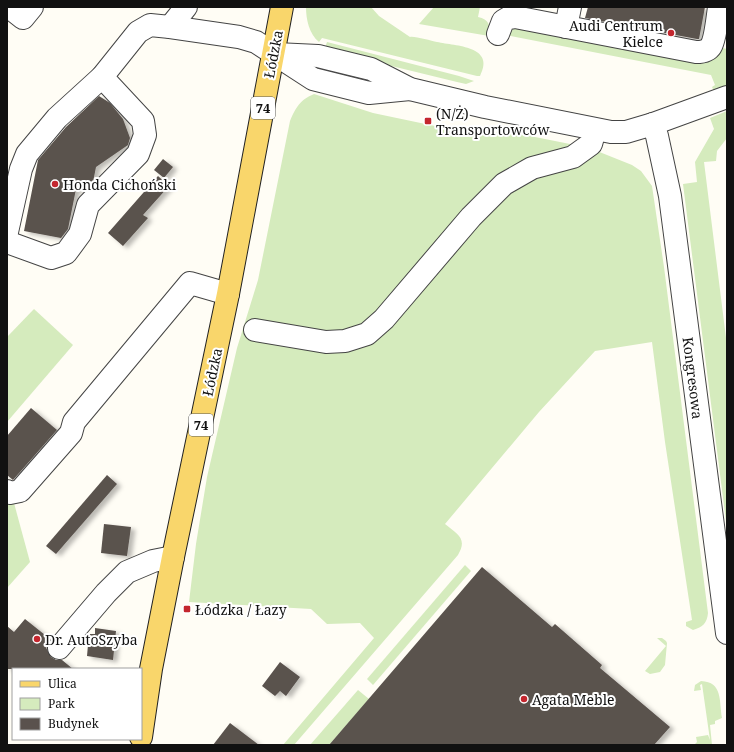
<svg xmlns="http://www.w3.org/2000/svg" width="734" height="752" font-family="'Noto Serif',serif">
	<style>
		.green { fill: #d5ebbd }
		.building { fill: #5a524d; filter: url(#shadow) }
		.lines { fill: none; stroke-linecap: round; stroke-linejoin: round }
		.minor-casing { stroke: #444; stroke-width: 24 }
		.major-casing { stroke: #222; stroke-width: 24 }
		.minor { stroke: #fff; stroke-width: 22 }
		.major { stroke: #f9d66b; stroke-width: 22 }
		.poi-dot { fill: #c4262e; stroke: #fff; stroke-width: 1.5 }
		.labels { text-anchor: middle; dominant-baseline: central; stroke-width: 4; stroke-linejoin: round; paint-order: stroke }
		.shield { fill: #fff; stroke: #585858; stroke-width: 1 }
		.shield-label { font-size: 13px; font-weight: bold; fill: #111 }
		.poi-label { font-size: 14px; fill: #111; stroke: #fff; text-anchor: start }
		.street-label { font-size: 14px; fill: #111; stroke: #fff }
	</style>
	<defs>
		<filter id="shadow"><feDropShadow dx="4.5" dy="2.5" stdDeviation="2" flood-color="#0004"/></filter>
	</defs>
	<rect width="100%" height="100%" fill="#fffdf5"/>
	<g class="green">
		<path d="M306,7H371L379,16L410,37C415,36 431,41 437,42C456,46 496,46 480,76H477L322,38L319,42C309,34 306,19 306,7Z"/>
		<path d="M434,7H480L478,17C489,19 491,26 489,36L419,24Z"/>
		<path d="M514,27L706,61C714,61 716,54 719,47L727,49V86L714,91L712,87L715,85L711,75L506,35L509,30Z"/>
		<path d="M327,42L459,76L474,81L466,84L457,82L330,51L325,48Z"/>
		<path d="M314,94L373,113L473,134L510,132L570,144L592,149L632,165L641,171L652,186L664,267L708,613C707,623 703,627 693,630L686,626V622L692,620L665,442L652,342L595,351L539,412L445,524C457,534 468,538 458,555L294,745H283L374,638L360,623L327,624L311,609L189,602L196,544L207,477L237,348L258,280L290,121C296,107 300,100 314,94Z"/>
		<path d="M727,111V138L717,151L716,161L704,162L727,346V529L683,184L697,182L695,162L714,129L710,118Z"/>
		<path d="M34,309L73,345L7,422V337Z"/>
		<path d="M7,497L14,503L30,562L7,588Z"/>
		<path d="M465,565L471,571L373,685L367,679Z"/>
		<path d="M657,638H662L666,641L667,643L665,665L660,672L650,674L645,671L666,646Z"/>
		<path d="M701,681C723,682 719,701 722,718L715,721V724L710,725L712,745H694L697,742L696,737L708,735L710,740L702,684L700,685L701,690L694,691L695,685Z"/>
		<path d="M358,690L369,699L329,745H310Z"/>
	</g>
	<g class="building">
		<path d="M588,7H705L699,39H697L585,18Z"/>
		<path d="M99,96L110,103L123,119L130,138L128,145L96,167L93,182L84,191L76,189L68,229L61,238L24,231L38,160L66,127Z"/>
		<path d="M163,159L173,167L164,178L154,170Z"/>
		<path d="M158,176L169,186L143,215L148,218L123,246L108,233Z"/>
		<path d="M31,408L57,430L13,480L7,475V436Z"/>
		<path d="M107,475L117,484L56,554L46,546Z"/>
		<path d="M104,524L131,527L127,556L101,553Z"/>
		<path d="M482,567L552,627L555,624L602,665L600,668L670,727L654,745H329Z"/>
		<path d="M25,619L50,639L45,646L51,657L56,660H62L73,669H7V626L14,632Z"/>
		<path d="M95,628L116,631L113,660L87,656L89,634H95Z"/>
		<path d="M280,662L300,677L286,696L280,691L275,696L262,686Z"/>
		<path d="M230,723L259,745H213Z"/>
	</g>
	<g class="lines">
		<g class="minor-casing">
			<g id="minor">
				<path d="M9,7L23,18L32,7"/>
				<path d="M170,27L186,7"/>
				<path d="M566,27L570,7"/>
				<path d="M498,34L503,21L508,18L515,17L696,52C702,52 708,51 711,46C715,40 718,15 719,7"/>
				<path d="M276,54L318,56L330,59L371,69L410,89L485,107L611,132H626L653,124L727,97"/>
				<path d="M653,124L657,136L670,196L727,633"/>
				<path d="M7,232L21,169L27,154L57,118L102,77L138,32L150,25L170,27L239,37L256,42L313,79L369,93L410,89"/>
				<path d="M7,242L51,258L66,253L80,234L88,205L138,154L145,135L143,121L102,77"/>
				<path d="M255,330L326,342L345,341L367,334L384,319L471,217L504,184L532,168L573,157L591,144L595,130"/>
				<path d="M7,491L10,493L20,491L71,433L74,422L190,283L228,294"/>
				<path d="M59,648L106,593L127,572L153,561L173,557"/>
			</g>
		</g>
		<g class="major-casing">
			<path id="major" d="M141,737L151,669L173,557L228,294L282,7"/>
		</g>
		<use href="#minor" class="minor"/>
		<use href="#major" class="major"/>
	</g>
	<g class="poi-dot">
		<circle cx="671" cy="33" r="4"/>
		<rect x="424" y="117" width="8" height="8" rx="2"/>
		<circle cx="55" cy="184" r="4"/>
		<rect x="183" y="605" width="8" height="8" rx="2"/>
		<circle cx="37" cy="639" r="4"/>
		<circle cx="524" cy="699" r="4"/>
	</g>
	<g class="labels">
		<g class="shield">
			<rect x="251" y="97" width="24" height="22" rx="3"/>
			<rect x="189" y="414" width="24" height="22" rx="3"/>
		</g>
		<g class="shield-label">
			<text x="263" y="108">74</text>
			<text x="201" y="425">74</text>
		</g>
		<g class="poi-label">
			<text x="663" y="25" text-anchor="end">Audi Centrum<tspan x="663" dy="16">Kielce</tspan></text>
			<text x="436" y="113">(N/Ż)<tspan x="436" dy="16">Transportowców</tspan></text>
			<text x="63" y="184">Honda Cichoński</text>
			<text x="195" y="609">Łódzka / Łazy</text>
			<text x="45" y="639">Dr. AutoSzyba</text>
			<text x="532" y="699">Agata Meble</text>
		</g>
		<g class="street-label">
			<text transform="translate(273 54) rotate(-79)">Łódzka</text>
			<text transform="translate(212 372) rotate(-78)">Łódzka</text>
			<text transform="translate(693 378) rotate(83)">Kongresowa</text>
		</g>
	</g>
	<rect width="734" height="752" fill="none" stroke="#111111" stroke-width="16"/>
	<rect x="12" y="668" width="130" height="72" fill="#ffffff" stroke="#a0a0a0"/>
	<rect x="20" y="681" width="20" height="6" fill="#f9d66b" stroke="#a0a0a0"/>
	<text x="48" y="688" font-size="12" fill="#111111">Ulica</text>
	<rect x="20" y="698" width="20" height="12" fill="#d5ebbd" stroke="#a0a0a0"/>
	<text x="48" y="708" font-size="12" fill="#111111">Park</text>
	<rect x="20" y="718" width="20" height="12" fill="#5a524d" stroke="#a0a0a0"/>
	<text x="48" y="728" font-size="12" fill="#111111">Budynek</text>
</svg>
